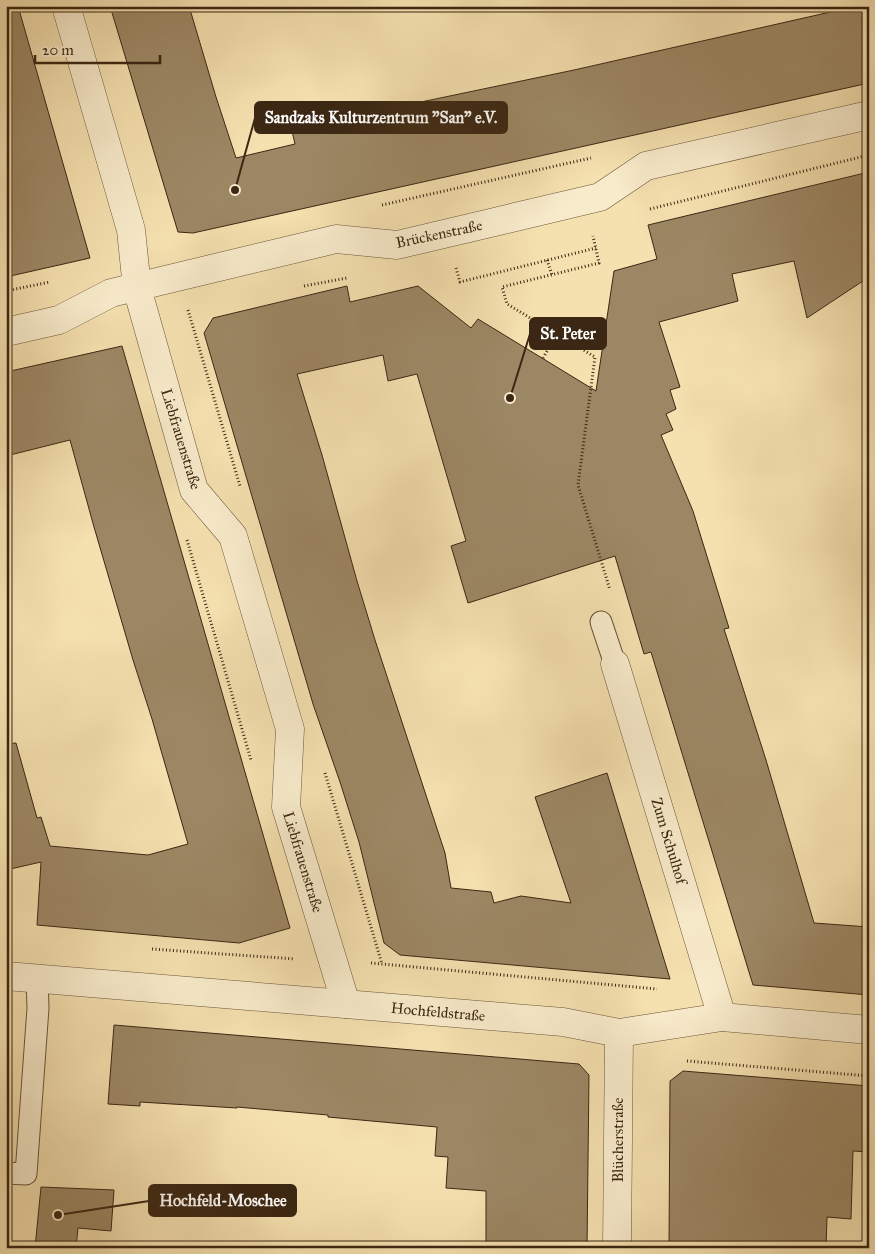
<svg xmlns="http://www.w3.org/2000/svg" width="875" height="1254" font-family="'IM FELL Great Primer',serif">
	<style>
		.building { fill: #9c8764; stroke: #3b2713 }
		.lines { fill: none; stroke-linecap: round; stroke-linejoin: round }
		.service-casing { stroke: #6a553a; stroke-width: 23 }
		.minor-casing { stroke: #6a553a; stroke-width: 29 }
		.path { stroke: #3b2713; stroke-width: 3; stroke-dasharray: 1 2.5; stroke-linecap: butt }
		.service { stroke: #f8ebcb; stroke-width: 21 }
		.minor { stroke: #f8ebcb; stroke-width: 28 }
		.labels { text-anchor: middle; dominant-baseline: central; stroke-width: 5; stroke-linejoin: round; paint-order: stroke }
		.street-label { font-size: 15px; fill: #3b2713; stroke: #f8ebcb }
		.leader { fill: none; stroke: #3b2713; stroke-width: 2 }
		.callout-dot { fill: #3b2713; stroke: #f8ebcb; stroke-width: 2 }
		.callout { fill: #3b2713; stroke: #3b2713; stroke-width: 2 }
		.callout-label { font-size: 16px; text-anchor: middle; font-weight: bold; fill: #fff }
	</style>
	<rect width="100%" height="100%" fill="#f5e0af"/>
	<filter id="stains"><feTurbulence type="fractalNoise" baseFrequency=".004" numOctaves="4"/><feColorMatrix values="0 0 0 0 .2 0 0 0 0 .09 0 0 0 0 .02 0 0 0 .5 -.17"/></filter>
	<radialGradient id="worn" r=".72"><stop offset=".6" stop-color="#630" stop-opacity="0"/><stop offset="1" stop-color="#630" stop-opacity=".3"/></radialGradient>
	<g class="building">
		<path d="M6,6H18L90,258L6,277Z"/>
		<path d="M110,6H189L216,97L236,158L295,144L292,131L354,116L574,70L857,6H869V83L193,233L178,232Z"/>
		<path d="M869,172V277L807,318L794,261L732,274L738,301L659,322L680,387L670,390L676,409L666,414L673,430L661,435L693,511L729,628L724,629L766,760L814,923L869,927V995L753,985L651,652L644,654L615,556L468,603L451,546L466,541L417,374L388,381L383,355L297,374L322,455L357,581L375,640L445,853L451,888L491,892L494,903L521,896L571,903L535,797L607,773L670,979L400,955L384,943L359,842L340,782L313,704L204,333L213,318L347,286L350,302L418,286L471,328L478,319L596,391L614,271L657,259L648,225Z"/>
		<path d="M122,346L290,928L239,943L37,925L41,862L6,870V744L16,743L37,818L41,817L50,846L148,855L188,844L152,719L133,660L94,527L70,440L6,456V372Z"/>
		<path d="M114,1025L579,1064L589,1075L587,1248H486V1191L446,1188L448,1157L435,1156L437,1127L328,1117V1115L237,1107V1108L140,1102V1106L108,1104Z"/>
		<path d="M683,1071L869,1086V1152L853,1151L851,1219L827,1217L826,1248H669L670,1081Z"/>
		<path d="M41,1187L114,1190L111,1231L78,1228L76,1248H35Z"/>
	</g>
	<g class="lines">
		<g class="service-casing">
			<g id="service">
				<path d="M601,622L615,664"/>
				<path d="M6,1173L26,1174L38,1008L37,978"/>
			</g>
		</g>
		<g class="minor-casing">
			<g id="minor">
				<path d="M66,6L131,230L137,288L194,490L233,536L290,729L286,807L346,1004"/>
				<path d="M6,332L59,320L111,293L336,239L397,245L600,197L646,166L869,115"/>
				<path d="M615,664L722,1017"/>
				<path d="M6,976L563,1022L619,1033L722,1017L869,1030"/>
				<path d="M617,1248L619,1033"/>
			</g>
		</g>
		<g class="path">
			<path d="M382,205L591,158"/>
			<path d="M650,209L869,155"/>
			<path d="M547,260L552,275"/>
			<path d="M456,268L460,282L596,248"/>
			<path d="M304,286L347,278"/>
			<path d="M6,291L50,282"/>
			<path d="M188,310L240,486"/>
			<path d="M557,334L595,357L578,485L610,590"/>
			<path d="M543,358L557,334L507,304L502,287L599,263L593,236"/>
			<path d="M187,540L251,760"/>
			<path d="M325,773L382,964"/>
			<path d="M152,949L295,959"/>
			<path d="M371,963L657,989"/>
			<path d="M687,1061L869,1076"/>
		</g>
		<use href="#service" class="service"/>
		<use href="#minor" class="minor"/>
	</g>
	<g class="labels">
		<g class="street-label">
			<text transform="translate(439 234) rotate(-12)">Brückenstraße</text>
			<text transform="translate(181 439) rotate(73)">Liebfrauenstraße</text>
			<text transform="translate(669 841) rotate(73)">Zum Schulhof</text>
			<text transform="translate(303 862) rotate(73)">Liebfrauenstraße</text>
			<text transform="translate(438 1012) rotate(5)">Hochfeldstraße</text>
			<text transform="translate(618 1140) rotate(-90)">Blücherstraße</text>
		</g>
	</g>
	<path class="leader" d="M235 190L255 118M510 398L530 334M58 1215L149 1201"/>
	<g class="callout-dot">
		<circle cx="235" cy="190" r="5"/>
		<circle cx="510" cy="398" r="5"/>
		<circle cx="58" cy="1215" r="5"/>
	</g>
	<g class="callout">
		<rect x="255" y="102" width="252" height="31" rx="5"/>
		<rect x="530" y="318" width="76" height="31" rx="5"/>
		<rect x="149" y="1185" width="147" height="31" rx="5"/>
	</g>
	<g class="callout-label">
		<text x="381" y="123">Sandzaks Kulturzentrum "San" e.V.</text>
		<text x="568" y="339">St. Peter</text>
		<text x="223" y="1206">Hochfeld-Moschee</text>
	</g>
	<rect width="875" height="1254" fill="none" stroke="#f5e0af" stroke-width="25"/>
	<rect x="8" y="8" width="860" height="1239" fill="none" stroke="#3b2713" stroke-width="2.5"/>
	<rect x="12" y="12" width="850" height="1229" fill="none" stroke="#3b2713"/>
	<path d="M35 55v8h125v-8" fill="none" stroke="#3b2713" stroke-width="2.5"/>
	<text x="42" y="55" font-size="15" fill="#3b2713" stroke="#f8ebcb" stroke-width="4" paint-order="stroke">20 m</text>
	<rect width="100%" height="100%" filter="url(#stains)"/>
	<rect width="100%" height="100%" fill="url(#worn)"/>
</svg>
